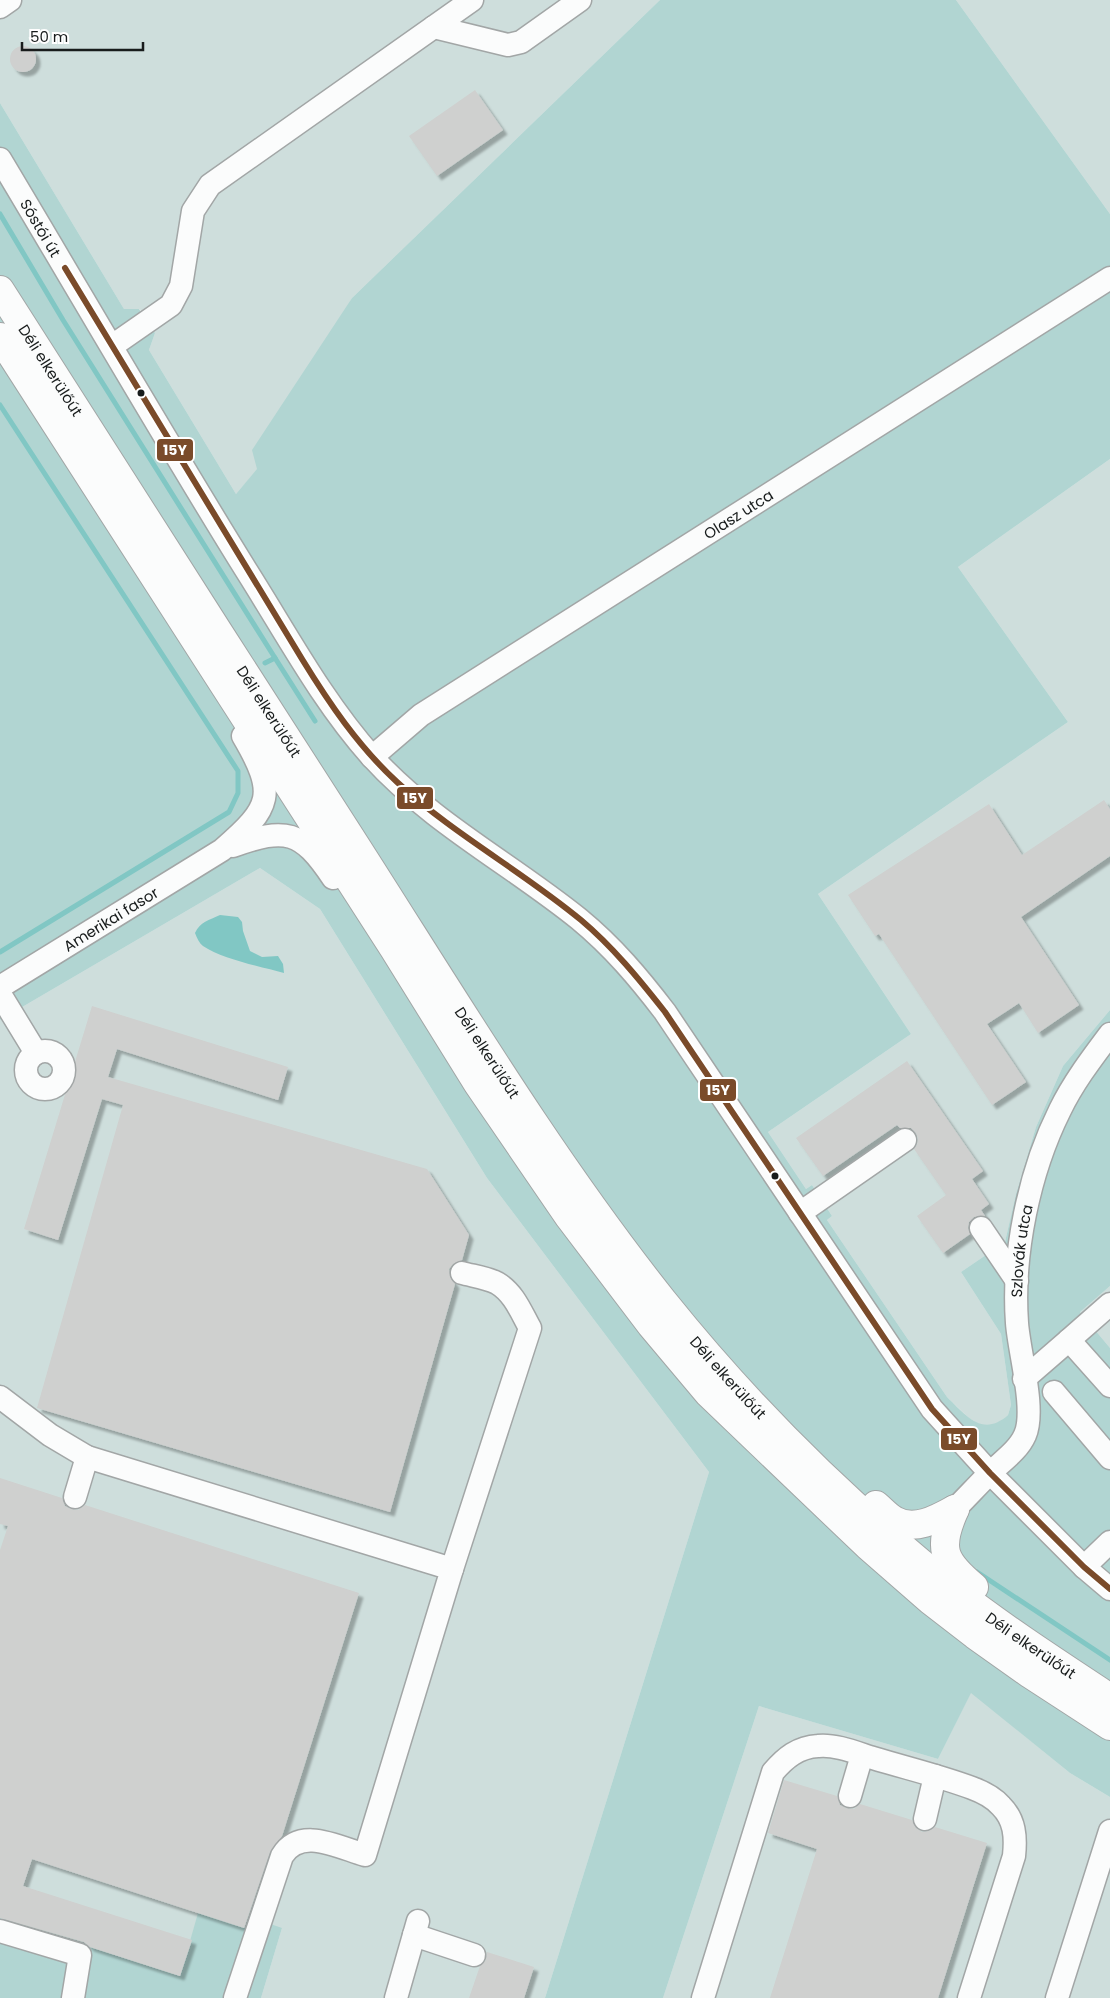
<svg xmlns="http://www.w3.org/2000/svg" width="1110" height="1998" font-family="Poppins,sans-serif">
	<style>
		.built { fill: #cededc }
		.green { fill: #b1d5d2 }
		.water { fill: #81c7c4 }
		.lines { fill: none; stroke-linecap: round; stroke-linejoin: round }
		.stream { stroke: #81c7c4; stroke-width: 5 }
		.building { fill: #cfd0cf; filter: url(#shadow) }
		.minor-casing { stroke: #a2a6a6; stroke-width: 25 }
		.major-casing { stroke: #a2a6a6; stroke-width: 30 }
		.minor { stroke: #fbfcfc; stroke-width: 22 }
		.major { stroke: #fbfcfc; stroke-width: 28 }
		.bus-1-casing { stroke: #fff; stroke-width: 10 }
		.bus-1 { stroke: #7a4b2a; stroke-width: 6 }
		.bus-dot { fill: #181c1c; stroke: #fff; stroke-width: 2 }
		.labels { text-anchor: middle; dominant-baseline: central; stroke-width: 5; stroke-linejoin: round; paint-order: stroke }
		.street-label { font-size: 15px; fill: #181c1c; stroke: #fff }
		.line-badge { stroke: #fff; stroke-width: 2 }
		.badge-label { font-size: 14px; text-anchor: middle; font-weight: bold; fill: #fff }
	</style>
	<defs>
		<filter id="shadow"><feDropShadow dx="4.5" dy="4.5" stdDeviation="1" flood-color="#0004"/></filter>
	</defs>
	<rect width="100%" height="100%" fill="#e2e9e8"/>
	<g class="built">
		<path d="M0,0H660L352,298L258,469L236,494L149,350L155,333L140,309H124L0,103Z"/>
		<path d="M956,0H1110V214Z"/>
		<path d="M1110,459V1010L1063,1066L1036,1127L1016,1194L1005,1242L961,1272L1001,1334L1011,1405L1008,1415L1001,1421L993,1425H981L969,1418L947,1397L827,1220L832,1216L812,1185L806,1189L768,1132L911,1034L818,894L1068,722L958,567Z"/>
		<path d="M260,868L320,909L487,1178L709,1472L545,1998H261L282,1928L252,1930L192,1940L180,1976L0,1918V1020Z"/>
		<path d="M1110,1286V1348L1080,1312Z"/>
		<path d="M971,1692L1070,1773L1110,1797V1998H663L759,1706L938,1759Z"/>
	</g>
	<g class="green">
		<path d="M660,0H956L1110,214V459L958,567L1068,722L818,894L911,1034L768,1132L806,1189L812,1185L832,1216L827,1220L947,1397C966,1415 982,1438 1008,1415L1011,1405L1001,1334L961,1272L1005,1242L1016,1194L1036,1127L1063,1066L1110,1010V1286L1080,1312L1110,1348V1797L1070,1773L971,1693L938,1759L759,1706L663,1998H545L709,1472L487,1178L320,909L260,868L0,1020V103L124,309H139L155,333L149,350L236,494L257,469L252,450L352,298Z"/>
		<path d="M198,1913L252,1930L256,1919L282,1928L261,1998H0V1918L180,1976Z"/>
	</g>
	<path class="water" d="M220,915L238,917L242,922L243,931L250,951L262,957L278,956L283,964L284,973C262,967 222,959 203,946C199,943 197,938 195,933C200,922 209,920 220,915Z"/>
	<g class="lines">
		<g class="stream">
			<path d="M0,214L63,320L275,658L265,663"/>
			<path d="M0,405L238,771V793L229,812L0,952"/>
			<path d="M275,658L315,721"/>
			<path d="M977,1572L1110,1660"/>
		</g>
	</g>
	<g class="building">
		<circle cx="23" cy="59" r="13"/>
		<path d="M475,90L503,130L437,176L409,136Z"/>
		<path d="M1104,800L1110,809V856L1021,917L1079,1005L1038,1033L1019,1003L987,1024L1026,1082L992,1105L879,934L875,936L848,895L989,804L1022,855Z"/>
		<path d="M92,1006L288,1067L278,1100L117,1049L108,1077L427,1169L469,1235L462,1260L453,1264L449,1269L450,1277L455,1284L390,1512L37,1408L123,1105L102,1099L58,1240L24,1229Z"/>
		<path d="M907,1061L983,1171L972,1179L989,1204L981,1210L985,1216L974,1217L969,1222L968,1228L970,1234L943,1253L917,1216L946,1195L914,1149L917,1145L918,1138L916,1133L911,1128H900L897,1125L823,1176L796,1138Z"/>
		<path d="M0,1478L62,1498L65,1506L71,1509L78,1510L85,1505L359,1593L282,1836L270,1852L244,1928L32,1859L23,1886L192,1940L180,1976L90,1947L84,1942L0,1918V1550L8,1526L0,1524Z"/>
		<path d="M784,1780L837,1796L840,1805L846,1808L854,1809L860,1804L912,1820L916,1828L922,1832L929,1831L935,1827L987,1843L938,1998H770L817,1849L768,1833Z"/>
		<path d="M487,1952L534,1967L524,1998H469L480,1966L486,1960Z"/>
	</g>
	<g class="lines">
		<g class="minor-casing">
			<g id="minor">
				<path d="M0,7L10,0"/>
				<path d="M434,27L508,45L521,42L580,0"/>
				<path id="s1" d="M0,159C82,296 162,435 246,570C286,633 322,701 372,757C432,823 511,864 579,919C613,947 639,978 665,1012L932,1409L990,1473L1084,1567L1110,1589"/>
				<path d="M112,346L171,305L181,286L193,211L210,185L472,0"/>
				<path id="s2" d="M372,757L421,715L1110,278"/>
				<path d="M233,846C286,827 301,830 333,878"/>
				<path id="s3" d="M0,987L222,850C272,807 277,794 243,736"/>
				<path d="M0,994L36,1053"/>
				<circle cx="45" cy="1070" r="19"/>
				<path d="M800,1213L905,1140"/>
				<path d="M981,1228L1017,1281"/>
				<path d="M1069,1340L1110,1304"/>
				<path d="M1024,1379L1069,1340L1110,1386"/>
				<path d="M1054,1392L1110,1458"/>
				<path d="M0,1397L50,1435L87,1457L452,1569L365,1855C338,1847 300,1826 282,1856L235,1998"/>
				<path d="M75,1497L87,1457"/>
				<path id="s4" d="M955,1509C966,1498 977,1486 989,1474C1001,1462 1018,1451 1025,1435C1036,1410 1019,1352 1017,1323C1012,1254 1029,1172 1060,1110C1073,1083 1092,1058 1110,1034"/>
				<path d="M1084,1567L1110,1542"/>
				<path d="M452,1569L530,1328C521,1312 514,1293 497,1283C487,1278 473,1276 462,1273"/>
				<path d="M850,1796L862,1755"/>
				<path d="M925,1819L935,1776"/>
				<path d="M0,1931L80,1955L73,1998"/>
				<path d="M414,1935L474,1955"/>
				<path d="M396,1998L418,1921"/>
				<path d="M703,1998L773,1772C785,1758 798,1747 818,1746C835,1744 857,1753 873,1758C906,1768 940,1776 972,1788C983,1792 994,1798 1001,1806C1015,1820 1016,1837 1014,1856L969,1998"/>
				<path d="M1057,1998L1110,1831"/>
			</g>
		</g>
		<g class="major-casing">
			<g id="major">
				<path id="s5" d="M0,290C119,477 238,663 358,849C456,1002 550,1159 663,1301C748,1407 847,1505 953,1589C1003,1628 1057,1663 1110,1698"/>
				<path d="M0,337L394,949L478,1084L569,1217L651,1325L709,1394L868,1546L931,1601L975,1635L1030,1674L1110,1726"/>
				<path d="M876,1505C882,1510 888,1517 894,1520C914,1532 937,1519 955,1509"/>
				<path d="M955,1509C937,1549 943,1561 974,1587"/>
			</g>
		</g>
		<use href="#minor" class="minor"/>
		<use href="#major" class="major"/>
		<g class="bus-1-casing">
			<path id="bus-1" d="M65,268L302,659C329,703 358,746 397,782C453,834 522,871 581,920C613,947 639,979 665,1012L932,1409L990,1473L1084,1567L1110,1589"/>
		</g>
		<use href="#bus-1" class="bus-1"/>
	</g>
	<g class="bus-dot">
		<circle cx="141" cy="393" r="4.5"/>
		<circle cx="775" cy="1176" r="4.5"/>
	</g>
	<g class="labels">
		<g class="street-label">
			<text stroke="none"><textPath href="#s1" startOffset="80">Sóstói út</textPath></text>
			<text stroke="none"><textPath href="#s5" startOffset="95">Déli elkerülőút</textPath></text>
			<text stroke="none"><textPath href="#s2" startOffset="440">Olasz utca</textPath></text>
			<text stroke="none"><textPath href="#s5" startOffset="500">Déli elkerülőút</textPath></text>
			<text stroke="none"><textPath href="#s3" startOffset="130">Amerikai fasor</textPath></text>
			<text stroke="none"><textPath href="#s5" startOffset="905">Déli elkerülőút</textPath></text>
			<text stroke="none"><textPath href="#s4" startOffset="288">Szlovák utca</textPath></text>
			<text stroke="none"><textPath href="#s5" startOffset="1310">Déli elkerülőút</textPath></text>
			<text stroke="none"><textPath href="#s5" startOffset="1715">Déli elkerülőút</textPath></text>
		</g>
	</g>
	<g class="line-badge">
		<rect x="156" y="438" width="38" height="24" rx="5" fill="#7a4b2a"/>
		<rect x="396" y="786" width="38" height="24" rx="5" fill="#7a4b2a"/>
		<rect x="699" y="1078" width="38" height="24" rx="5" fill="#7a4b2a"/>
		<rect x="940" y="1427" width="38" height="24" rx="5" fill="#7a4b2a"/>
	</g>
	<g class="badge-label">
		<text x="175" y="455">15Y</text>
		<text x="415" y="803">15Y</text>
		<text x="718" y="1095">15Y</text>
		<text x="959" y="1444">15Y</text>
	</g>
	<path d="M22 42v8h121v-8" fill="none" stroke="#181c1c" stroke-width="2.5"/>
	<text x="30" y="42" font-size="15" fill="#181c1c" stroke="#ffffff" stroke-width="4" paint-order="stroke">50 m</text>
</svg>
